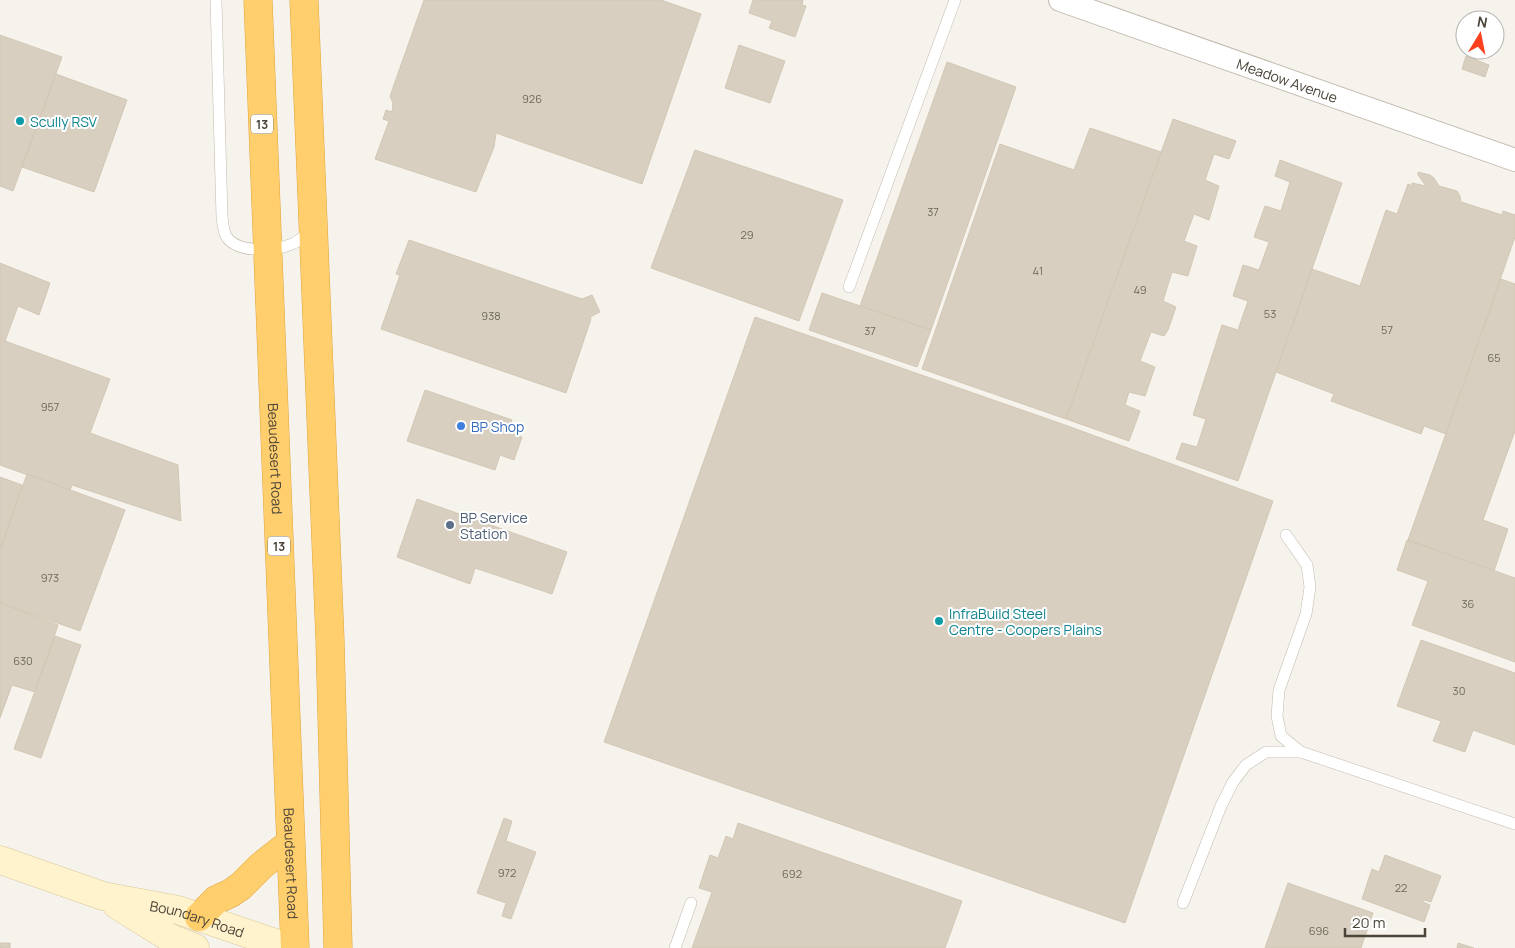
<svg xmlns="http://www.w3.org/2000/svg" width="1515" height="948" font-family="Manrope,sans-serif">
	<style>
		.building { fill: #d8cfc1; stroke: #d3c7b4 }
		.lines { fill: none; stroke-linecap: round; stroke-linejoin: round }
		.lane-casing { stroke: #c2bbae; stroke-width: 12 }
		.street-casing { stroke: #c2bbae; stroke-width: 24 }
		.secondary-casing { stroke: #d6c79b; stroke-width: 29 }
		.highway-casing { stroke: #e0a43c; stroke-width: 29 }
		.lane { stroke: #fff; stroke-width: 11 }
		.street { stroke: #fff; stroke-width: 22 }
		.secondary { stroke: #fff3cd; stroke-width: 28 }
		.highway { stroke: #ffcf6e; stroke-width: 28 }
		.culture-dot { fill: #0f9aa8; stroke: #fff; stroke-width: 2 }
		.shop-dot { fill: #3f7fe0; stroke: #fff; stroke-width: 2 }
		.service-dot { fill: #5c6f8a; stroke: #fff; stroke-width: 2 }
		.labels { text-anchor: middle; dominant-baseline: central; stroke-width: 4; stroke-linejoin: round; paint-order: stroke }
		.number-label { font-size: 11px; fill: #6e675b }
		.shield { fill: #fff; stroke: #817c74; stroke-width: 1 }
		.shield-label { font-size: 12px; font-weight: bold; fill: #4b4439 }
		.street-label { font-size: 14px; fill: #4b4439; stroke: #fff }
		.culture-label { font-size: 14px; fill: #0d838f; stroke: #fff; text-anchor: start }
		.shop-label { font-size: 14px; fill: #366cbe; stroke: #fff; text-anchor: start }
		.service-label { font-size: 14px; fill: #4e5e75; stroke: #fff; text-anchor: start }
	</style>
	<rect width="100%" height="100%" fill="#f6f3ec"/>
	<g class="building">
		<path d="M424,0H661L701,14L642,184L496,133L494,147L476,192L375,159L389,121L383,119L386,110L392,112L393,103L390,96Z"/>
		<path d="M753,0H803L802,5L806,6L795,37L769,28L772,21L749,13Z"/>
		<path d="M0,35L62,57L13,191L0,186Z"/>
		<path d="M739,45L785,61L770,103L725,88Z"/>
		<path d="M1466,56L1489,65L1485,77L1462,69Z"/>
		<path d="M947,62L1016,87L931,330L860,306Z"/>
		<path d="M56,74L127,100L94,192L22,167Z"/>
		<path d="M1173,119L1236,141L1229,159L1214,154L1205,180L1219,186L1209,220L1194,214L1184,241L1197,246L1188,276L1172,272L1163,301L1176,307L1168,330L1164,336L1151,332L1140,361L1155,367L1145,396L1129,392L1125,405L1140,411L1129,441L1066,419Z"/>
		<path d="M1090,128L1161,152L1066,419L922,369L1000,144L1074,170Z"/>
		<path d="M695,150L843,200L799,321L651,268Z"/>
		<path d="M1280,160L1342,183L1238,481L1176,459L1182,443L1197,447L1206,419L1193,415L1222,325L1238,330L1248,301L1233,296L1243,265L1259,270L1269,242L1254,237L1265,206L1281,211L1290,182L1275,176Z"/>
		<path d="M1418,172L1430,175L1434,178L1439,186L1457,191L1460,196L1461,202L1502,215L1503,211L1515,215V237L1446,434L1424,426L1421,434L1331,401L1334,394L1276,372L1312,269L1360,286L1386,210L1397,214L1408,184L1412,186V183L1426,186L1418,175Z"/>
		<path d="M409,240L582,299L592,295L600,312L590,317L591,319L566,393L381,329L400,275L396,274Z"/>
		<path d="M0,263L50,283L39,315L18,306L5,341L110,379L90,433L178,465L181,521L72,485L70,490L0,465Z"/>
		<path d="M1501,279L1515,284V431L1483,520L1508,529L1494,571L1408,540Z"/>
		<path d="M822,293L931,330L917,367L809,330Z"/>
		<path d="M755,317L1065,425L1273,501L1125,923L604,742Z"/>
		<path d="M425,390L512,420L508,432L522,437L514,460L500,455L495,470L407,441Z"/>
		<path d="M27,474L125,510L80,631L0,603V550Z"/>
		<path d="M0,477L22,485L0,550Z"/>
		<path d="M417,499L567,552L552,594L475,568L470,584L397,557Z"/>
		<path d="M1407,540L1515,578V662L1412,625L1428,581L1397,570Z"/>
		<path d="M0,603L58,625L35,692L12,685L0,718Z"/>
		<path d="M55,636L81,645L41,758L14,749Z"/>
		<path d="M1421,640L1515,673V745L1473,730L1465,752L1433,741L1441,721L1397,706Z"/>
		<path d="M504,818L512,821L506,841L536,852L511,919L502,916L506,903L477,893Z"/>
		<path d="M738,823L962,901L945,948H692L712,892L699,888L710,855L718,858L726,836L733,839Z"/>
		<path d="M1385,855L1441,876L1431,902L1424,900L1423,902L1430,905L1424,922L1362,899L1372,869L1379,872Z"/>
		<path d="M1288,883L1373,913L1361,948H1265Z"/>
		<rect x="0" y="943" width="10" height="5"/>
		<path d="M1458,943L1474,948H1457Z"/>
	</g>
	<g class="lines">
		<g class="lane-casing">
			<g id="lane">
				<path d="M216,0L222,217C223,223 223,230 226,236C237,254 275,251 292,244C299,241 305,235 312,231"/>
				<path d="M849,287L955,0"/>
				<path d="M1286,535L1307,565L1310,587L1306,614L1279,690L1277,716L1281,736L1301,752"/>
				<path d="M1183,903L1221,806L1233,782L1246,765L1266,752H1301L1515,824"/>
				<path d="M675,948L691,903"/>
			</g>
		</g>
		<g class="street-casing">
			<g id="street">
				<path id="s1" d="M1060,0L1515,160"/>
			</g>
		</g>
		<g class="secondary-casing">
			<g id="secondary">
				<path id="s2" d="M0,860L103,896L178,910L290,948"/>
				<path d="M117,905L170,938L195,948"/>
			</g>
		</g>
		<g class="highway-casing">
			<g id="highway">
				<path id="s3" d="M258,0L295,948"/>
				<path d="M304,0L330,640L338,948"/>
				<path d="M199,917L216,900L231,893L241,886L261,866L290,843"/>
			</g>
		</g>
		<use href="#lane" class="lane"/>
		<use href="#street" class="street"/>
		<use href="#secondary" class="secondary"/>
		<use href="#highway" class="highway"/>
	</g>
	<g class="culture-dot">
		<circle cx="20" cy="121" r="5"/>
		<circle cx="939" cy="621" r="5"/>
	</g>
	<circle class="shop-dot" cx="461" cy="426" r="5"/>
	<circle class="service-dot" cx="450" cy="525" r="5"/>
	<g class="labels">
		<g class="number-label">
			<text x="532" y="98">926</text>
			<text x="933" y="211">37</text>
			<text x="747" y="234">29</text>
			<text x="1038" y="270">41</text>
			<text x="1140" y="289">49</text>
			<text x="1270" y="313">53</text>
			<text x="491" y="315">938</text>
			<text x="1387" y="329">57</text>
			<text x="870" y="330">37</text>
			<text x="1494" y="357">65</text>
			<text x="50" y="406">957</text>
			<text x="50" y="577">973</text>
			<text x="1468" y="603">36</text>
			<text x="23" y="660">630</text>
			<text x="1459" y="690">30</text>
			<text x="507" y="872">972</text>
			<text x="792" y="873">692</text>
			<text x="1401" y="887">22</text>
			<text x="1319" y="930">696</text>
		</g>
		<g class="shield">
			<rect x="251" y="114.5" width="22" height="19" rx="4"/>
			<rect x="268" y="536.5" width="22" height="19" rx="4"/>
		</g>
		<g class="shield-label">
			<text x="262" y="124">13</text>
			<text x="279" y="546">13</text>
		</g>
		<g class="street-label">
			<text stroke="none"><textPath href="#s1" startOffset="241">Meadow Avenue</textPath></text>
			<text stroke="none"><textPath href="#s3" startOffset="459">Beaudesert Road</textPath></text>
			<text stroke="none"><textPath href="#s3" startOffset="864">Beaudesert Road</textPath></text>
			<text stroke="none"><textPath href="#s2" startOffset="206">Boundary Road</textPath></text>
		</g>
		<g class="culture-label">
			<text x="30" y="121">Scully RSV</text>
			<text x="949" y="613">InfraBuild Steel<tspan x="949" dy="16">Centre - Coopers Plains</tspan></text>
		</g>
		<g class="shop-label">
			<text x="471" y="426">BP Shop</text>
		</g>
		<g class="service-label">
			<text x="460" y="517">BP Service<tspan x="460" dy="16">Station</tspan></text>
		</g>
	</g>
	<g transform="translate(1480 35) rotate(10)"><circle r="24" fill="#ffffff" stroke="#b7b4b0"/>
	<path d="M0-4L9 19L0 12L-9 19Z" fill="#fc3f1d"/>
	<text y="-8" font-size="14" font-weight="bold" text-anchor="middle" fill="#4b4439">N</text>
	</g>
	<path d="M1345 928v8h80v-8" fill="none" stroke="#4b4439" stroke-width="2.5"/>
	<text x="1352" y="928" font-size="15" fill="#4b4439" stroke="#ffffff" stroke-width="4" paint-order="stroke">20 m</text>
</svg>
